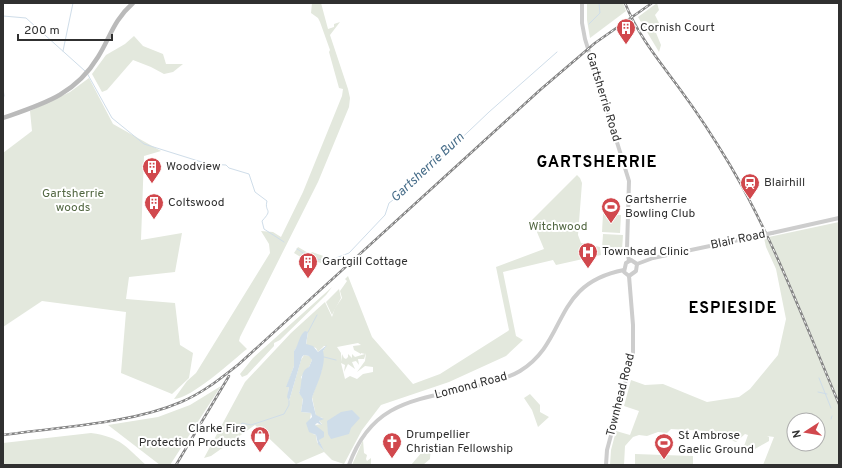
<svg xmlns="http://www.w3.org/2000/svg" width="842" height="468" font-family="Overpass,sans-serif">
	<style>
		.green { fill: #e3e8dd; fill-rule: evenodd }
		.water { fill: #cfdde9 }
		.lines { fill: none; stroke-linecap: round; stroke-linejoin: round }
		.stream { stroke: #cfdde9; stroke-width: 1 }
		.tertiary { stroke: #cdcdcd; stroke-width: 4 }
		.secondary { stroke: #bababa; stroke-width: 4.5 }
		.rail-casing { stroke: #858585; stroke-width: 2.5 }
		.rail { stroke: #fff; stroke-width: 1; stroke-dasharray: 3; stroke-linecap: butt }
		.tertiary-bridge { stroke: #cdcdcd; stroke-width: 4 }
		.labels { text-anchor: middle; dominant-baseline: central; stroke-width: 4; stroke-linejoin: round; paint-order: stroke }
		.poi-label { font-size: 12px; fill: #303030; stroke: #fff; text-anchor: start }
		.street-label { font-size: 12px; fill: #303030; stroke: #fff }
		.park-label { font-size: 12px; fill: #526742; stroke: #fff }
		.water-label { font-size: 13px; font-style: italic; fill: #476d89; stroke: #fff }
		.district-label { font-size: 16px; font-weight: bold; letter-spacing: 1px; fill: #000; stroke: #fff }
	</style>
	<rect width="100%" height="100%" fill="#fff"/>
	<g class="green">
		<path d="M312,3H321L328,29L334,27V24L340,22L330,35L348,89L350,98L349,107L318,182L240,337L239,341L247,349C233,360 191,399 174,399L187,381L196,373L270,253L269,244L261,231L273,232L281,237L303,192L342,96L343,89L339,88L329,52L330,50L320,22L318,18L311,13Z"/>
		<path d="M587,3H623L626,11L590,38L587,20Z"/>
		<path d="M657,3L659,10L655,15L660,25L654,28L661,45L659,52L638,17Z"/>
		<path d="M134,36L143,46L163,54L166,64H183L173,72L164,74L151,67L133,60L107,90L102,92L92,74L106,55L125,44Z"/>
		<path d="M89,78L113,124L161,151L144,156L141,240L182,233L175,272L129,277L126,299L175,303L180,345L193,353L189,378L172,394L121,373L126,312L42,301L3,327V153L32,131L30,111L70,92Z"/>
		<path d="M577,175L580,178L582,183L578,235L581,243L600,247L601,255L556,265L553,260L503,272L516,336L523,340L506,356L449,382L381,405L362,430L344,464L332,460L324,452L296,464L255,425L211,456L204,458L245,382L291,333L325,302L332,317L335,308L342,298L340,291L347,281L345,279L348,276L372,337L413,384L440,374L508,331L509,330L496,267L544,249L532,220ZM308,332L306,345L316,348L318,352L324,346H326L323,351L322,369L312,397L316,416L323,418L319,421L322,424L315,425L319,430L323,432L319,440L323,450L317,442L316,435L313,434L310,420L311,413L301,412L303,398L299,393L303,382L301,377L309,367L312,360L310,356L304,355L301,360L289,401L288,393L289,387L287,386L294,366V351C300,344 298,340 308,332ZM358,343L361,345L353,346L354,350L361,354V353L365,354L355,357L352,354V358L348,354V357L346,359L344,358L342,354L341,362V353L337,347ZM366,353L365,361L357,372L365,366L373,367V372L363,374L357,379L350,376L345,379L341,363L345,365L344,372L348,364L355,369L352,362L356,361L359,365L358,359H364Z"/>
		<path d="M603,214L621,215L620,233L602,232Z"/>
		<path d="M839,222V465H763L774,437L767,436L769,437V441L755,449H747L744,446L748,435L745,434L736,442L706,431L671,429L667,433L658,432L647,436L639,435L633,437L625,446L624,465H610L611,450L616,431L630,435L639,411L624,406L631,380L645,385L663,384L707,402L739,397L750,389L778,355L786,319L776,269L766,247L764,238ZM794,420H818V444H794Z"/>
		<path d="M603,234L623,235L622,250L602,249Z"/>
		<path d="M298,247L310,254L312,252L329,258L326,264L304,259L294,253Z"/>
		<path d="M332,287L326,295L280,340L274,343V346L247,375L242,377L240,374L253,358Z"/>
		<path d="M339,289L341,298L332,315L326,302Z"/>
		<path d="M221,386L170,465H160L108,425L158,417L190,405Z"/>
		<path d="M530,394L540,405V412L549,417L538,427L532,410L524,398Z"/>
		<path d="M91,433C121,437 126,447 146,465H3V443Z"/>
		<path d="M363,440L364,453L367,455L366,459L367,461L371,458V465H352Z"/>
		<path d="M431,446L430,459L423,465H411L422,452Z"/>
		<path d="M635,454L693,456V465H635Z"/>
	</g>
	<g class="water">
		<path d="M305,331L308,332L306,344L313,346L318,352L327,345L323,351C327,365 316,386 312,398C312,399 315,412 316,415L324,419L319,421L322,425L317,423L315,425L324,432V437L319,440L324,451L318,444L316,435L309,432L306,423L312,417L311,413L301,412L303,399L299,393C303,384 299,371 309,367L312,360L309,356L304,355L302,357L289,401L287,397L289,387H286L294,366V351C299,345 298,337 305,331Z"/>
		<path d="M352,410L360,418L351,428L349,434L331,439L328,434L327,421L341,412Z"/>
	</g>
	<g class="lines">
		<g class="stream">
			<path d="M3,16L26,18L85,71"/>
			<path d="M589,24L600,13L599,3"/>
			<path d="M63,51L73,3"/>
			<path d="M87,73L112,118L144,144L208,164L226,165L229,168L249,174L255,192L267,201C264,213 274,208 262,221L264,229L284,242"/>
			<path d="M3,88L4,96"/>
			<path d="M297,249L311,258L328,261L349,253L385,215L389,203L408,189L489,112L557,52"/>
			<path d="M339,260L342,256"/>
			<path d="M308,332L317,315"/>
			<path d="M324,357L336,360"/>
			<path d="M819,378L831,408"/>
			<path d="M818,392L827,394"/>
			<path d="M831,419L832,416"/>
			<path d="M839,420V422"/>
			<path d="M240,426L242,423L251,425L284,414L289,405V401"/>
		</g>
		<g class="tertiary">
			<path d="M582,3V23L585,39L629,181L627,248L629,261"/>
			<path d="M772,233L839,218"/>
			<path d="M637,264L653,258L762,235"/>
			<path d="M629,276L624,272L626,263L631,260L637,264"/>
			<path d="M629,276L636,271L637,264"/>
			<path d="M349,465C372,400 418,400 477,386C491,382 507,379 520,371C569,341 551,284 624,270"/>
			<path d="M606,465L607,450L633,354V325L629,276"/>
		</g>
		<path class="secondary" d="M3,118C43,104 75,95 98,57C111,36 113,21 133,3"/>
		<g class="rail-casing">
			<g id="rail">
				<path d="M625,3C638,36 661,63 682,92C699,115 715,140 730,165C774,240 805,324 839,404"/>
				<path d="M3,435C58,427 130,424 181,402C203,393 221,378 239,364L540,90L595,43L652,3"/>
				<path d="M176,465L229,376"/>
			</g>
		</g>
		<use href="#rail" class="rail"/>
		<path class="tertiary-bridge" d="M762,235L772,233"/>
	</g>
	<defs>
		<g id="building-pin" transform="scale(1)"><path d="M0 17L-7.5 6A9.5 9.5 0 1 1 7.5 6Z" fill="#d1484d" stroke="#fff"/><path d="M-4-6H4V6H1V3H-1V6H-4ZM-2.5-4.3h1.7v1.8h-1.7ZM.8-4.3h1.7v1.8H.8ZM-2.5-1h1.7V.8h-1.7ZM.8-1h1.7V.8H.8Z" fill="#fff"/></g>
		<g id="station-pin" transform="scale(1)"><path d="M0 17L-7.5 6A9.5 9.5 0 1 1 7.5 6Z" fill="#d1484d" stroke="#fff"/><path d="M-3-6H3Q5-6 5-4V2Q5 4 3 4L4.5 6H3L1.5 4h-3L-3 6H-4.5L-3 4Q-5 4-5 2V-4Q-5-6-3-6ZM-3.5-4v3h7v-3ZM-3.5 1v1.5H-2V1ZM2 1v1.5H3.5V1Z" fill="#fff"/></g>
		<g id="stadium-pin" transform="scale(1)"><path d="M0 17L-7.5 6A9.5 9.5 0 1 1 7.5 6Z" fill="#d1484d" stroke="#fff"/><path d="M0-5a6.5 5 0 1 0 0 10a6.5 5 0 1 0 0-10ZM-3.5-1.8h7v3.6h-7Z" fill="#fff"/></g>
		<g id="hospital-pin" transform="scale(1)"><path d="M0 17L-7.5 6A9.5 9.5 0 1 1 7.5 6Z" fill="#d1484d" stroke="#fff"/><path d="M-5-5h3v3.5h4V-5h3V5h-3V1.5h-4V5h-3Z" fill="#fff"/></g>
		<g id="shop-pin" transform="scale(1)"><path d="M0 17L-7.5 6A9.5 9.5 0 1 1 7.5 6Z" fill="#d1484d" stroke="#fff"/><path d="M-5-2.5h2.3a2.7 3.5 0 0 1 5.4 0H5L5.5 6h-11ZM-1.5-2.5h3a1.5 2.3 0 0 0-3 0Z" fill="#fff"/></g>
		<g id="church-pin" transform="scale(1)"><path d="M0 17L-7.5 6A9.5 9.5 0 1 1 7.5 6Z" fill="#d1484d" stroke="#fff"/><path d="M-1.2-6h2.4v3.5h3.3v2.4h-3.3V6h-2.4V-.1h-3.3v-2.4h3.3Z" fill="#fff"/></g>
	</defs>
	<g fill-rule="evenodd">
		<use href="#building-pin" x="626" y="28"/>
		<use href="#building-pin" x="152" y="167"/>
		<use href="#station-pin" x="750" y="183"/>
		<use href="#building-pin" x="154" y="203"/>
		<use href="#stadium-pin" x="611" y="207"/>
		<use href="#hospital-pin" x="588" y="252"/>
		<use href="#building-pin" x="308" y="262"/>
		<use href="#shop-pin" x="260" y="436"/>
		<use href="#church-pin" x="392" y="442"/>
		<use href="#stadium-pin" x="664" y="443"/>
	</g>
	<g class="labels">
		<g class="poi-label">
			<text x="640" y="28">Cornish Court</text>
			<text x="166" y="167">Woodview</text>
			<text x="764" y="183">Blairhill</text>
			<text x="625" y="200">Gartsherrie<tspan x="625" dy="14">Bowling Club</tspan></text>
			<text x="168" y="203">Coltswood</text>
			<text x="602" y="252">Townhead Clinic</text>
			<text x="322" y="262">Gartgill Cottage</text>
			<text x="246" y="429" text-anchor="end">Clarke Fire<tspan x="246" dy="14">Protection Products</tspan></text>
			<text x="406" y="435">Drumpellier<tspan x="406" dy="14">Christian Fellowship</tspan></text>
			<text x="678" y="436">St Ambrose<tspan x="678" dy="14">Gaelic Ground</tspan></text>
		</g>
		<g class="street-label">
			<text transform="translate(603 97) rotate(73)">Gartsherrie Road</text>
			<text transform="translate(738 240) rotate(-12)">Blair Road</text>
			<text transform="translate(471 386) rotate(-15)">Lomond Road</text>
			<text transform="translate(621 395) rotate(-76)">Townhead Road</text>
		</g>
		<g class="park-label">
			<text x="73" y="194">Gartsherrie<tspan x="73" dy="14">woods</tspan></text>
			<text x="558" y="227">Witchwood</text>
		</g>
		<g class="water-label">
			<text transform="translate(428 168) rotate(-43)">Gartsherrie Burn</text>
		</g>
		<g class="district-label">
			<text x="597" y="163">GARTSHERRIE</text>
			<text x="733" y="309">ESPIESIDE</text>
		</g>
	</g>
	<rect width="842" height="468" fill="none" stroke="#303030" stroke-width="8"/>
	<g transform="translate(806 432) rotate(258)"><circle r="19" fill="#ffffff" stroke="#acacac"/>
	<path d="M0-3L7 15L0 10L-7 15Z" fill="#d1484d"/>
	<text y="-6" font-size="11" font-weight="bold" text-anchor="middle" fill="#303030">N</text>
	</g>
	<path d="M18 34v6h94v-6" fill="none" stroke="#303030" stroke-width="2"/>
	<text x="24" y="34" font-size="12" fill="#303030" stroke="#ffffff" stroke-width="3" paint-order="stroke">200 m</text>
</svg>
